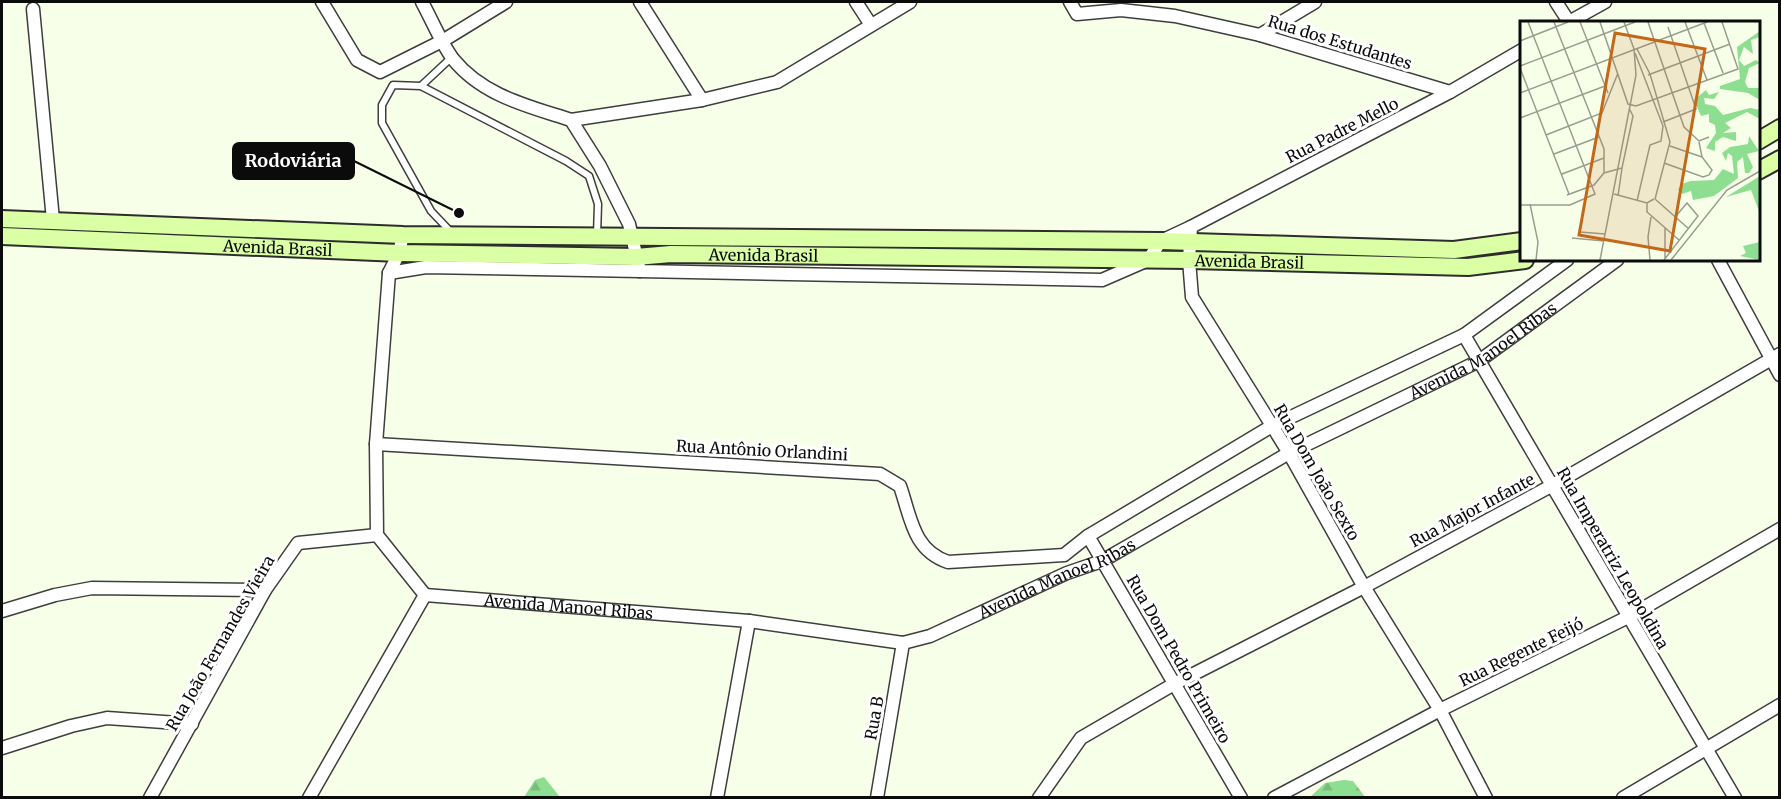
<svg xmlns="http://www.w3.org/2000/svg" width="1781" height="799" font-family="Merriweather,serif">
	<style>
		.forest { fill: url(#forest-firs) }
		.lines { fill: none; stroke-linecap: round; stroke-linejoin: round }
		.lane-casing { stroke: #3e3e3e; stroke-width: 9 }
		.street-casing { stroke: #3e3e3e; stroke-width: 15 }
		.secondary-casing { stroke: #2d2d2d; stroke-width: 20 }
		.lane { stroke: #fff; stroke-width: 6 }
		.street { stroke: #fff; stroke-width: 12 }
		.secondary { stroke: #dbffa4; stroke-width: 16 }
		.labels { text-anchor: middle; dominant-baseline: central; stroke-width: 6; stroke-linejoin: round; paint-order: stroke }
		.street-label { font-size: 16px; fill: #0b0b0b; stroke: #fff }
		.inset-road { fill: none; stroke: #999d90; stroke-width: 1.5 }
		.view { fill: #c46719; fill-opacity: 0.15; stroke: #c46719; stroke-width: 3 }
		.inset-edge { fill: none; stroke: #0b0b0b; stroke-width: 3 }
		.leader { fill: none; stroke: #0b0b0b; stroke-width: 2 }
		.callout-dot { fill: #0b0b0b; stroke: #fff; stroke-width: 2 }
		.callout { fill: #0b0b0b; stroke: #0b0b0b; stroke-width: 2 }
		.callout-label { font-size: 18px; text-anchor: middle; font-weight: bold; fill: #fff }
	</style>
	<defs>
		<pattern id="forest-firs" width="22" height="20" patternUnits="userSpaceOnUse" patternTransform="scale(1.5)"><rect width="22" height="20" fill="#8ede92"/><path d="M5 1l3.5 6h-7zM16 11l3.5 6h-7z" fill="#79bd7d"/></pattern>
	</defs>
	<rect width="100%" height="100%" fill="#f8ffe9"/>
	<g class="forest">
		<path d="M544,777L560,797H524L535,780Z"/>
		<path d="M1344,780L1353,781L1365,797H1310L1325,783Z"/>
	</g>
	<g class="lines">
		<g class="lane-casing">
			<g id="lane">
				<path d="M421,86L452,57"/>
				<path d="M450,231L431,211L382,123V105L393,85L421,86L566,161L589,176L598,204L597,235"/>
			</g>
		</g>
		<g class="street-casing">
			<g id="street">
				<path d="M322,2L357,60L380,72L444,40L506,2"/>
				<path d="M422,2C432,20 441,43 453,59C483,96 528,106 571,120L600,166L629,224L640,271L1102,280L1148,260L1161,241L1191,227"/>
				<path d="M640,2L702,100"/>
				<path d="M856,2L871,25"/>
				<path d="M1070,2L1077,14L1121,10L1175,16L1260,35L1450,92"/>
				<path d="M1556,2L1569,22"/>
				<path d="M33,9L53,220"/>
				<path d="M1569,22L1605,2"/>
				<path d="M1260,35L1315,2"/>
				<path d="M571,120L702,100L777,82L910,2"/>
				<path d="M403,235L399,253L389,273L376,444L377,535L425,595"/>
				<path d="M1718,260L1780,375"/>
				<path d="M389,273L426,267L640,271"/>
				<path d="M1464,335L1735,798"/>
				<path d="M376,444L880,474L900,486C911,518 913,550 948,562L1064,555L1088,536L1272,426L1464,335L1567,260"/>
				<path d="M1088,536L1241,798"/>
				<path id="s1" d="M425,595L749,621L903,643L930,636L1067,573L1102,561L1289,453L1479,361L1617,260"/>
				<path d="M2,611L55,595L92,588L265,590"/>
				<path d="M2,748L71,726L107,718L192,724"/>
				<path d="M150,798L265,590L298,543L377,535"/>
				<path d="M309,798L425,595"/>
				<path d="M717,798L749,621"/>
				<path d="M877,798L903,643"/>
				<path d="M1039,798L1081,738L1174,684L1364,587L1551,486L1780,354"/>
				<path d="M1274,798L1440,710L1628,617L1780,529"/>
				<path d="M1486,798L1440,710L1364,587L1289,453L1192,297L1189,260L1191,227L1450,92L1522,50"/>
				<path d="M1623,798L1780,705"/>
			</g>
		</g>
		<g class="secondary-casing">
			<g id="secondary">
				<path d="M1758,141L1780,128"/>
				<path d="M1758,171L1780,159"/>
				<path d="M2,219L403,235L1161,241L1454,250L1522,241"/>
				<path id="s2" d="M2,236L399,253L636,257L671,254L1189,260L1468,267L1525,260"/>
			</g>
		</g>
		<use href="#lane" class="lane"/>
		<use href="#street" class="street"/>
		<use href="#secondary" class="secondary"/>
	</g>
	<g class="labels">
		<g class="street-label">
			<text transform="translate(1340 42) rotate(17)">Rua dos Estudantes</text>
			<text transform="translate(1342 130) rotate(-27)">Rua Padre Mello</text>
			<text stroke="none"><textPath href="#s2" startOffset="276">Avenida Brasil</textPath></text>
			<text stroke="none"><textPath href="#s2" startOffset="762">Avenida Brasil</textPath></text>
			<text stroke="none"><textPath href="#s2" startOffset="1248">Avenida Brasil</textPath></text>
			<text stroke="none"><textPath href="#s1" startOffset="1132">Avenida Manoel Ribas</textPath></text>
			<text transform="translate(762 450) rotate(3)">Rua Antônio Orlandini</text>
			<text transform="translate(1317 472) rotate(60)">Rua Dom João Sexto</text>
			<text transform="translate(1472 510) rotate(-28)">Rua Major Infante</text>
			<text transform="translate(1613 558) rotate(60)">Rua Imperatriz Leopoldina</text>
			<text stroke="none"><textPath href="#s1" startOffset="648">Avenida Manoel Ribas</textPath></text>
			<text stroke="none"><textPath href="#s1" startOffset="144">Avenida Manoel Ribas</textPath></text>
			<text transform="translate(220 643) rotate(-60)">Rua João Fernandes Vieira</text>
			<text transform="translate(1521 652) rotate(-26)">Rua Regente Feijó</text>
			<text transform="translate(1179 659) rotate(60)">Rua Dom Pedro Primeiro</text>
			<text transform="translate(874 718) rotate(-80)">Rua B</text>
		</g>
	</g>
	<g transform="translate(1520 21)">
		<rect width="240" height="240" fill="#f8ffe9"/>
		<path d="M240,10V16L231,19L233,33L224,26L219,39L224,45L236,39L240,42L229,47L225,61L228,67H240V79L228,72L200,68V65L220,58L217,26ZM186,69L189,74L199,71L194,78L184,77L185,83L195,85L203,94L230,87L240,89V98L227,91L205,102L211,107L203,112L216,111V120L203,116L195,121V130L186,127L196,112L195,104L189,101V93L181,95L174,79ZM229,115L239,130L227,133L233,146L229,152H225L223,136L217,141L218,157L194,175L173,179L171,170L162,173L158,169L161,163L171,160L194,159L203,148L214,153L212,135L208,132L206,140L202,132L210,126L228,123ZM240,155L239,190L231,169L206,176ZM240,221V239L220,235L226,232L223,225Z" fill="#8ede92"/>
		<path class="inset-road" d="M34,1L84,128V152M60,1L88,72M80,1L108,83L116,85L218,48L202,1M128,1L164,106L179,120L189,116M165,1L187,59M184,2L203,52M0,20L48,1M117,28L130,53L150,121L135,178M115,32L143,105L141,120L130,124L117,180M0,45L115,1M0,47L49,173M128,54L210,23M0,72L187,1M0,97L85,65M143,101L176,88L148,6M26,114L82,92L98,52M150,125L182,136M34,133L79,116M144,142L183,156L189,154L192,149L182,136L179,121M42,153L84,137M94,173L127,182L134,178M47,174L74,164L84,152L102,147L113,95L109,87M98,175L102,147M135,178L169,208M127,182V191L159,219M10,183L18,221L16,239M0,184H50L75,173L8,1M145,207V237M60,211L85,213M52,217L84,220M80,239L116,54L114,28L104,1M130,239L128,216L131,196M144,239L178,195L167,182L156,195M151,239L207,169L240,150"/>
		<path class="view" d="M95,12L185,28L150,230L59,214Z"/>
		<rect width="240" height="240" class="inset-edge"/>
	</g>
	<path class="leader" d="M459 213L354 161"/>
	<circle class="callout-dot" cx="459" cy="213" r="6"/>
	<rect class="callout" x="233" y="143" width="121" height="36" rx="6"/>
	<g class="callout-label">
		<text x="293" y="167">Rodoviária</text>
	</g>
	<rect width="1781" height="799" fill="none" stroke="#0b0b0b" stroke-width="6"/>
</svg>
